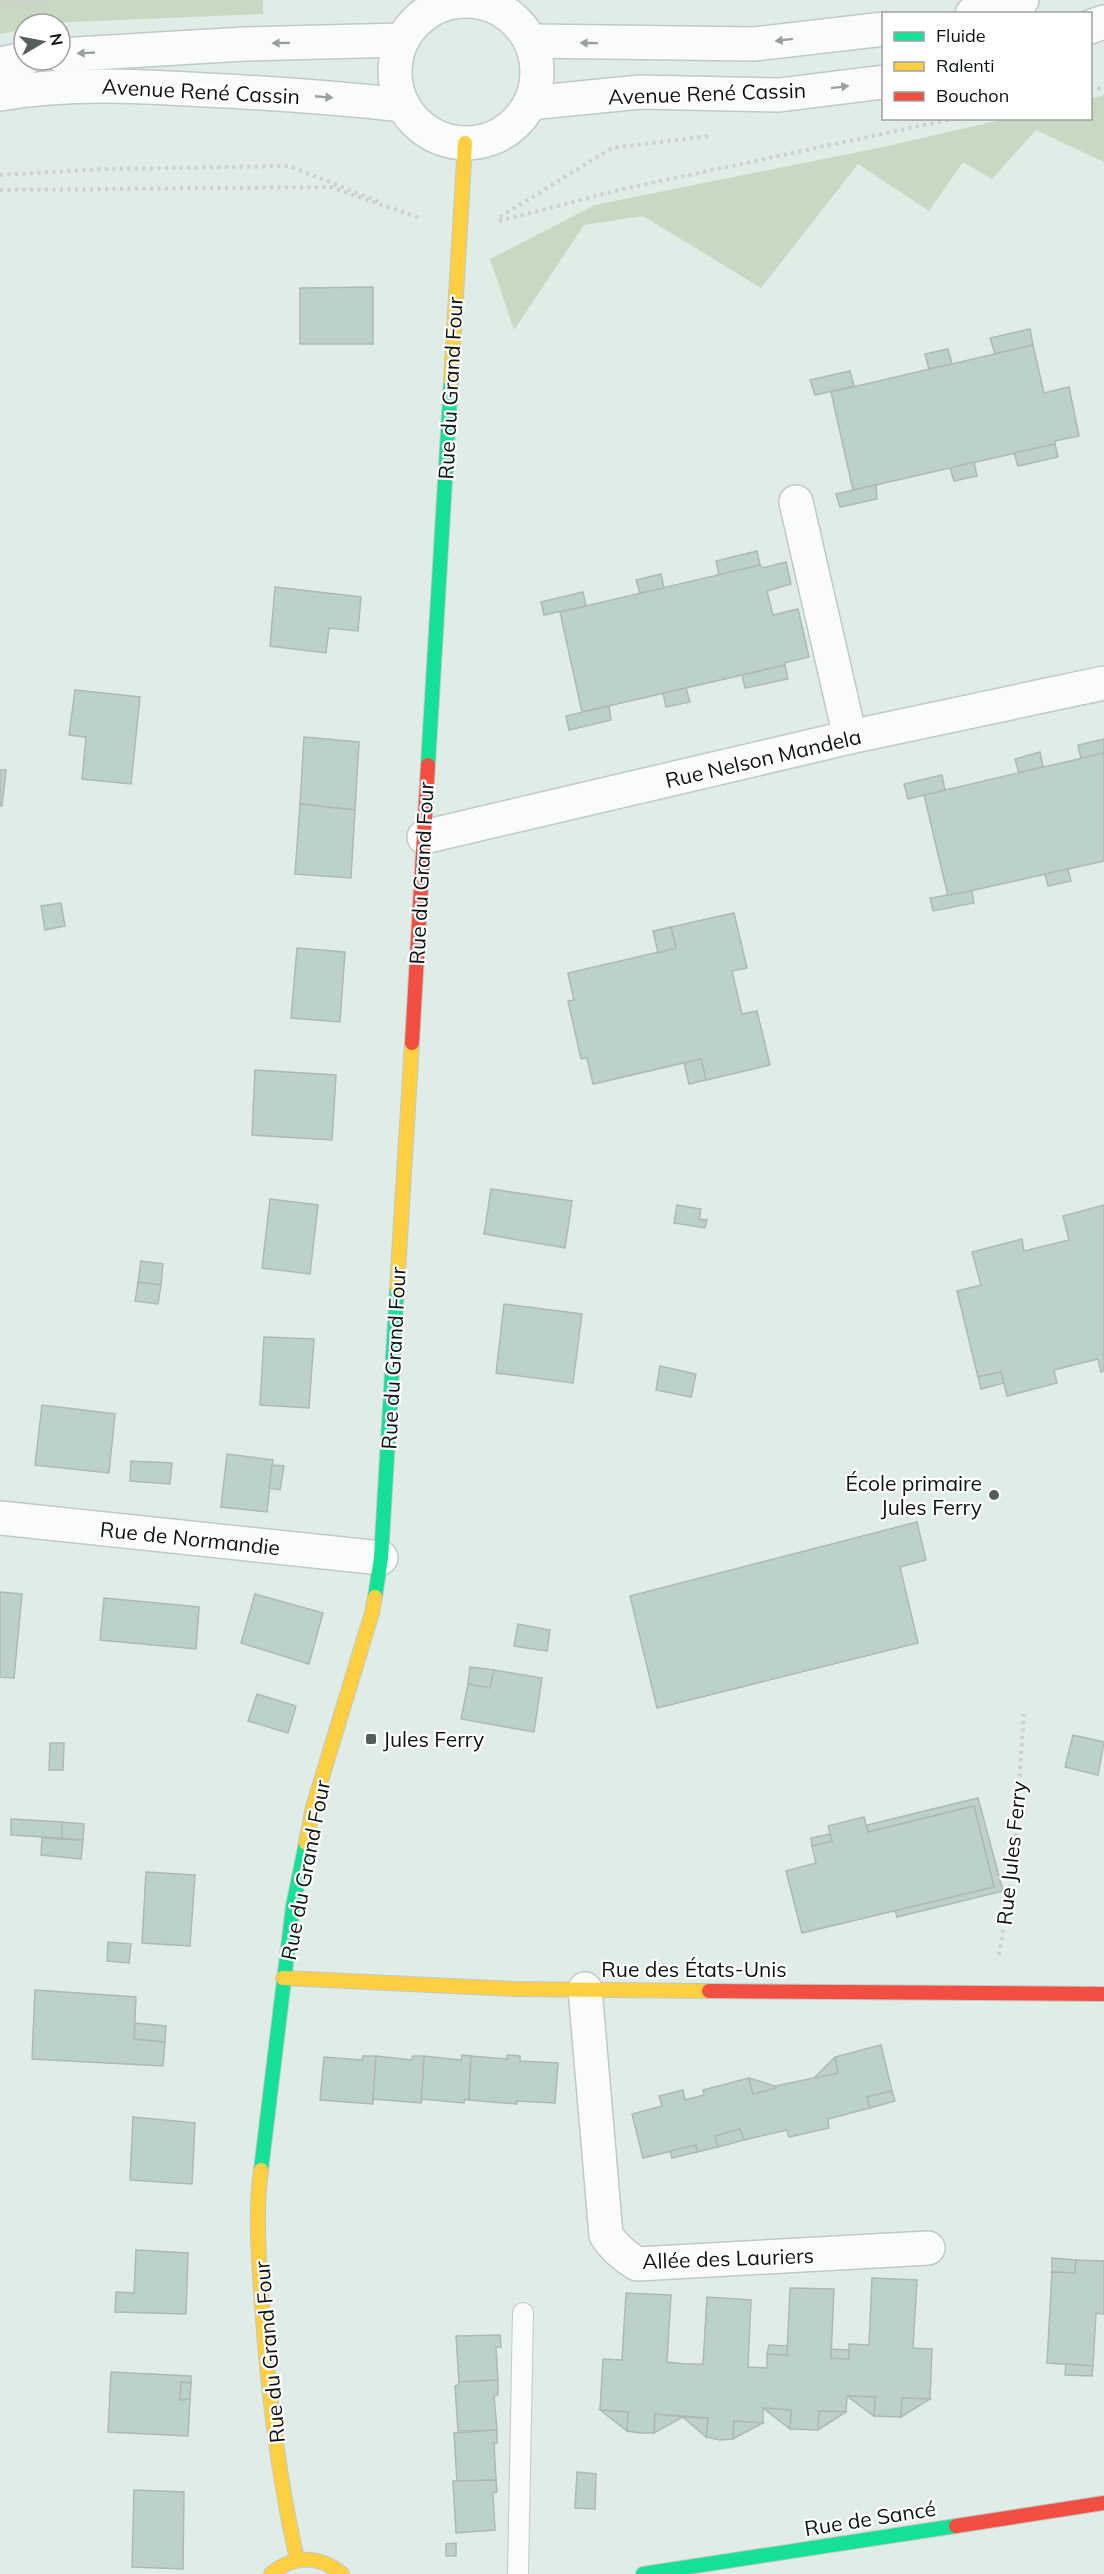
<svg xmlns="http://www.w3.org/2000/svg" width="1104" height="2574" font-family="Mulish,sans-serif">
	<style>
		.green { fill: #c9d8c3 }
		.building { fill: #bcd0cc; stroke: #aeb9b5; stroke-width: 1.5 }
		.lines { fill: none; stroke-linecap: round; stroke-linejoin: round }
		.lane-casing { stroke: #c0c9c5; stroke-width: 22 }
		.street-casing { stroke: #c0c9c5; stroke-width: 36 }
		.fast-casing { stroke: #c0c9c5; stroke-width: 16 }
		.slow-casing { stroke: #c0c9c5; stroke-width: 16 }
		.jam-casing { stroke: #c0c9c5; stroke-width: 16 }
		.path { stroke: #ccd0ce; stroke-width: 4; stroke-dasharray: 3 4.5; stroke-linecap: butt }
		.lane { stroke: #fafcfb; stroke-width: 20 }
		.street { stroke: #fafcfb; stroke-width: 33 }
		.fast { stroke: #16e098; stroke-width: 14 }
		.slow { stroke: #ffcf43; stroke-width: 14 }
		.jam { stroke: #f24e42; stroke-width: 14 }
		.oneway { fill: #9a9e9d }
		.poi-dot { fill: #565e5a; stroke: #fff; stroke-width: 2 }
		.labels { text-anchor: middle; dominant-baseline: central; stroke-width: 4.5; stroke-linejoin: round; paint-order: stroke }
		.street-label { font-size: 21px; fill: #0b120f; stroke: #fff }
		.poi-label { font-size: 21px; fill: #0b120f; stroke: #fff; text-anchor: end }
	</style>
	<rect width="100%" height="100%" fill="#e0ece6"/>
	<g class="green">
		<path d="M0,0H263V14L24,24V29L0,34Z"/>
		<path d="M1104,95V162L1036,130L992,179L963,162L929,211L858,164L761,288L643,216L584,225L514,330L490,259L595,205L879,148L1005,119L1090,118L1091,99Z"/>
	</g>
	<g class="building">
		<path d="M373,287V344H300V288Z"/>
		<path d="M1030,329L1033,345L995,354L990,338Z"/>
		<path d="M1033,345L1044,393L1069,387L1079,436L1055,441V444L853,490L831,392Z"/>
		<path d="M948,349L952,364L929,369L925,354Z"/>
		<path d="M850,371L854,386L815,395L810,380Z"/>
		<path d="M1055,444L1058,457L1018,466L1014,453Z"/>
		<path d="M974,462L977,476L954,481L950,468Z"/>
		<path d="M876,485L877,499L840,507L836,494Z"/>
		<path d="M757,551L760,565L719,575L716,561Z"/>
		<path d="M786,562L791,584L767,591L773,615L798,609L809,657L784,663L785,665L582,712L560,612L760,565L762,568Z"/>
		<path d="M661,574L664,588L640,593L636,580Z"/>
		<path d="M275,587L361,597L358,631L329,628L326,653L270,646Z"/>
		<path d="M583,592L586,606L544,615L541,602Z"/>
		<path d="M785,665L788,679L745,688L742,675Z"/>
		<path d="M686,688L690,702L666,707L663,693Z"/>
		<path d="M75,690L140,697L131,784L82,779L86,737L69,735Z"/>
		<path d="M609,706L611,720L569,730L566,716Z"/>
		<path d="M304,737L359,742L355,810L300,804Z"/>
		<path d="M1104,739V753L1081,759L1078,745Z"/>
		<path d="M1040,752L1043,767L1019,773L1015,759Z"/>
		<path d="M1104,753V861L948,896L924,795Z"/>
		<path d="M0,770H6L2,806H0Z"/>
		<path d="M942,775L945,790L908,799L904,784Z"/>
		<path d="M300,804L355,810L351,878L295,874Z"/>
		<path d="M1068,869L1071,881L1048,886L1045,874Z"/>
		<path d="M972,891L974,903L933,911L930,898Z"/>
		<path d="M61,903L65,926L45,930L41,906Z"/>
		<path d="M734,913L747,968L732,971L742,1014L757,1011L770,1065L706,1080L701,1059L593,1084L587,1058L581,1059L568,1001L574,1000L568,973L676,948L671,927Z"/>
		<path d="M671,927L676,948L658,953L653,931Z"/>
		<path d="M297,948L345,952L340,1022L291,1018Z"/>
		<path d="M701,1059L706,1080L689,1084L684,1063Z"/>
		<path d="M255,1070L336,1075L332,1140L252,1135Z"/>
		<path d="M491,1189L572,1201L565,1248L484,1234Z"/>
		<path d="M270,1199L318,1205L310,1274L262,1268Z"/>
		<path d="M677,1205L701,1209L699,1219L707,1220L705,1228L674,1223Z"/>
		<path d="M1104,1205V1371L1101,1372L1098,1359L1054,1370L1057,1383L1007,1396L1001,1372L978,1377L957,1291L981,1285L972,1252L1022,1239L1024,1251L1069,1240L1063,1216Z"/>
		<path d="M141,1261L163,1264L161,1285L138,1282Z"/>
		<path d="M138,1282L161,1285L158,1304L135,1301Z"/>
		<path d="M504,1304L582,1314L573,1383L496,1373Z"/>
		<path d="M264,1337L314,1339L309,1408L260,1405Z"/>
		<path d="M660,1366L696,1374L691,1397L656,1390Z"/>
		<path d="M1001,1372L1004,1383L981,1389L978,1377Z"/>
		<path d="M42,1405L115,1414L109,1473L35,1465Z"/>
		<path d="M227,1454L273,1460L267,1512L221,1507Z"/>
		<path d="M131,1461L172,1463L170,1484L130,1481Z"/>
		<path d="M272,1465L284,1466L280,1490L269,1488Z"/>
		<path d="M917,1522L926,1560L900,1567L918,1643L657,1708L630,1596Z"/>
		<path d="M0,1592L22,1594L14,1678L0,1677Z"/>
		<path d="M255,1594L323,1613L309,1664L241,1643Z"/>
		<path d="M104,1598L199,1607L196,1649L100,1640Z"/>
		<path d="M518,1624L550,1630L547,1651L514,1646Z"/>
		<path d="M470,1667L494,1670L490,1688L468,1684Z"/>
		<path d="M494,1670L542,1678L534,1732L461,1719L468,1684L490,1688Z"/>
		<path d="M257,1694L296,1706L288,1733L248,1721Z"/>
		<path d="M1073,1735L1104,1742L1098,1775L1065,1767Z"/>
		<path d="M50,1743H64L63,1770H49Z"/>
		<path d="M978,1798L1003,1891L897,1917L895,1910L994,1887L974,1806L868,1832L867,1825Z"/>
		<path d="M974,1806L994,1887L802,1933L786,1871L816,1863L812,1846L832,1841L828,1826L864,1817L868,1832Z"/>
		<path d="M11,1819L62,1822V1838L11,1835Z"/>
		<path d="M62,1822L84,1824L83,1840L62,1838Z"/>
		<path d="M830,1834L832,1841L812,1846L811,1838Z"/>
		<path d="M42,1838L83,1840L81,1859L41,1855Z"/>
		<path d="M146,1872L195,1875L190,1946L142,1943Z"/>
		<path d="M108,1942L131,1944L129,1963L107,1961Z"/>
		<path d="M35,1990L136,1997L134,2039L165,2042L163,2066L32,2059Z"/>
		<path d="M135,2023L166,2026L165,2042L134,2039Z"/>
		<path d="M881,2045L892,2091L867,2097L870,2108L828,2119L829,2128L789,2137L787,2130L744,2140L740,2129L715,2136L718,2147L697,2152L696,2145L643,2158L632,2114L662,2106L659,2096L683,2090L685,2100L704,2095L703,2090L749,2078L753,2094L776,2088L775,2086L838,2073L835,2057Z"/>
		<path d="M462,2055L471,2056L469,2100L465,2099L464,2103L422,2099L421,2103L424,2056L461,2060Z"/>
		<path d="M507,2055L520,2056V2061L558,2063L555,2103L516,2101L517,2104L469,2100L471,2056L507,2059Z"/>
		<path d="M363,2056H376L373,2104L320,2100L324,2057L362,2060Z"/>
		<path d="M376,2056L412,2060L413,2056H424L421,2103L373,2099Z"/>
		<path d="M835,2057L838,2073L816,2078L815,2077Z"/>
		<path d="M749,2078L775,2086L776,2088L753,2094Z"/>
		<path d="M892,2091L895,2101L870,2108L867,2097Z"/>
		<path d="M133,2117L195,2123L192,2184L130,2180Z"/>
		<path d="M740,2129L744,2140L718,2147L715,2136Z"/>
		<path d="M696,2145L697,2152L672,2158L670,2151Z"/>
		<path d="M136,2250L188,2253L186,2314L115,2312L116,2292L134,2293Z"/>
		<path d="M1052,2258L1076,2260L1075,2273L1052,2272Z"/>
		<path d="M1076,2260L1104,2261V2314L1096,2313L1093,2366L1047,2363L1052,2272L1075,2273Z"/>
		<path d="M872,2278L917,2280L913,2348L932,2349L930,2399L902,2398L901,2417L874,2416L875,2397L847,2396L846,2412L819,2411L818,2430L790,2429L791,2410L763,2408V2423L734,2421L733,2439L720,2440L706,2437L708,2418L655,2414L654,2433H640L627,2431L628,2412L600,2410L603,2359L622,2360L626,2293L671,2295L667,2362L685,2364H703L707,2297L751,2300L748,2367L767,2368V2354L787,2355L790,2288L834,2289L831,2358L849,2359V2344L869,2345Z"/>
		<path d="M500,2335L501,2347H496L498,2380L459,2382L456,2336Z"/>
		<path d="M769,2345L787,2346V2355L767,2354Z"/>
		<path d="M831,2349L849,2350V2359L831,2358Z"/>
		<path d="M1066,2364L1093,2366L1092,2376L1065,2375Z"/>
		<path d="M111,2372L191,2376V2383L181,2382L180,2400L190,2399L188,2436L108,2432Z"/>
		<path d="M498,2380V2395L494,2396L497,2430L458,2431L455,2386L458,2385L459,2382Z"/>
		<path d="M181,2382L191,2383L190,2399L180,2400Z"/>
		<path d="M847,2396L875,2397L874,2416Z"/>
		<path d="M902,2398L930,2399L901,2417Z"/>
		<path d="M763,2408L791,2410L790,2429Z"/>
		<path d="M600,2410L628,2412L627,2431Z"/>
		<path d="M819,2411L846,2412L818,2430Z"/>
		<path d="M655,2414L683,2417L654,2433Z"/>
		<path d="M683,2417L708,2418L706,2437Z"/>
		<path d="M734,2421L763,2423L733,2439Z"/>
		<path d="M497,2430V2443H494L496,2480L457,2482L454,2433Z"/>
		<path d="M577,2472L596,2474L595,2509L575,2508Z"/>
		<path d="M496,2480L497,2492L493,2493L495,2530L456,2533L453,2481Z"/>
		<path d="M134,2490L184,2492L183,2569L132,2567Z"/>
		<path d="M456,2543V2556H446V2544Z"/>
	</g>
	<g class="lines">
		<g class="lane-casing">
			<path id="lane" d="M518,2574L523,2313"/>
		</g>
		<g class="street-casing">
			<g id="street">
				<circle cx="466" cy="72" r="71"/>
				<path d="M972,14L1022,0"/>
				<path d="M1090,27L1104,22"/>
				<path d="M531,41L754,44L884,29"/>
				<path d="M60,55L244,44L402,40"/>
				<path d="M0,64L24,59"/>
				<path d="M0,94C69,82 137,86 206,90C272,93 337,98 403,105"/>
				<path d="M530,103L640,92L779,95L884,82"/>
				<path d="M796,502L850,737"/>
				<path d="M424,837L850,737L1104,683"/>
				<path d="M0,1518L381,1558"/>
				<path d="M585,1989L606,2235C614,2248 624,2256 637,2264L928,2248"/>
			</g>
		</g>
		<g class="fast-casing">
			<g id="fast">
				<path d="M428,765L451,381"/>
				<path d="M375,1597L381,1558L397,1288"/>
				<path d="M261,2170L293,1906L306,1843"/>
				<path d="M643,2574L956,2526"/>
			</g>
		</g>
		<g class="slow-casing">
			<g id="slow">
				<path d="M451,381L465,143"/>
				<path d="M397,1288L412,1043"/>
				<path d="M306,1843L313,1807L372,1613L375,1597"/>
				<path d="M283,1978L513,1989L709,1991"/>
				<path d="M261,2170C255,2214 259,2261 262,2306C268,2391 278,2476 297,2559"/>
				<path d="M271,2574C294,2555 319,2555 342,2574"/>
			</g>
		</g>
		<g class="jam-casing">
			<g id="jam">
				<path d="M412,1043L428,765"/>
				<path d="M709,1991L1104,1994"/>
				<path d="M956,2526L1104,2503"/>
			</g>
		</g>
		<g class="path">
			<path d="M425,0L435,9"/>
			<path d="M0,5L51,0"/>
			<path d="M1090,90L1104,87"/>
			<path d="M0,175L102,169L289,166L380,202"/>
			<path d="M0,190L330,187L420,218"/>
			<path d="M500,217L612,148L709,136"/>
			<path d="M499,221L623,189L957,118"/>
			<path d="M999,1955L1013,1869L1024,1714"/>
		</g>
		<use href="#lane" class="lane"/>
		<use href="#street" class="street"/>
		<use href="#fast" class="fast"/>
		<use href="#slow" class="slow"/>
		<use href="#jam" class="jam"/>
	</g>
	<defs><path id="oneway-solid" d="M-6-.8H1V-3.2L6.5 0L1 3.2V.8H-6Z" transform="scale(1.5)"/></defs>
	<g class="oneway">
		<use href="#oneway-solid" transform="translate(784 40) rotate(173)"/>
		<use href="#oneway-solid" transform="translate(281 43) rotate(179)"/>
		<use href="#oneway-solid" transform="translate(589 43) rotate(-179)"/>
		<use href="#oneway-solid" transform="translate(86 53) rotate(177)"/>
		<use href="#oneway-solid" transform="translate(840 87) rotate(-7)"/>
		<use href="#oneway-solid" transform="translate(324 97) rotate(5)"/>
	</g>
	<g class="poi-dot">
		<circle cx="994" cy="1495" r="6"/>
		<rect x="365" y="1733" width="12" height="12" rx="3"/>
	</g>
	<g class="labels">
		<g class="street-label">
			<text transform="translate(201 91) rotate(3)">Avenue René Cassin</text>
			<text transform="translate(707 93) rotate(-2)">Avenue René Cassin</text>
			<text transform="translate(450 388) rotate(-87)">Rue du Grand Four</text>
			<text transform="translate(763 758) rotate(-13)">Rue Nelson Mandela</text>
			<text transform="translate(421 873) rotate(-87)">Rue du Grand Four</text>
			<text transform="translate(393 1358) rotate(-87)">Rue du Grand Four</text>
			<text transform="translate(190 1538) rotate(6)">Rue de Normandie</text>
			<text transform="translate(1011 1853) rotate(-84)">Rue Jules Ferry</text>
			<text transform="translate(305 1870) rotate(-79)">Rue du Grand Four</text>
			<text x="694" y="1969">Rue des États-Unis</text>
			<text transform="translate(728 2258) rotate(-2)">Allée des Lauriers</text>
			<text transform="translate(269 2352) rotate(-95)">Rue du Grand Four</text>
			<text transform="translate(870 2518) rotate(-9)">Rue de Sancé</text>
		</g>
		<g class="poi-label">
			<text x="982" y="1483">École primaire<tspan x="982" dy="24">Jules Ferry</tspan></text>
			<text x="383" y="1739" text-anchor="start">Jules Ferry</text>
		</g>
	</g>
	<rect x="882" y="12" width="210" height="108" fill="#ffffff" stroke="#9da09f" stroke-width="1.5"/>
	<rect x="894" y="32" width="30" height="9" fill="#16e098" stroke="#9da09f" stroke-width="1.5"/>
	<text x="936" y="42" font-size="18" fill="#0b120f">Fluide</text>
	<rect x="894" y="62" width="30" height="9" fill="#ffcf43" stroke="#9da09f" stroke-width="1.5"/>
	<text x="936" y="72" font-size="18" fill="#0b120f">Ralenti</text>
	<rect x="894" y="92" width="30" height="9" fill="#f24e42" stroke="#9da09f" stroke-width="1.5"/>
	<text x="936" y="102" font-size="18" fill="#0b120f">Bouchon</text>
	<g transform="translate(42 42) rotate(80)"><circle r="28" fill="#ffffff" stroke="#9da09f" stroke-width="1.5"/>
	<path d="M0-4.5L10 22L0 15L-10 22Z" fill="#565e5a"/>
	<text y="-9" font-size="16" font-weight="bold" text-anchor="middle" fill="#0b120f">N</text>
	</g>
</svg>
